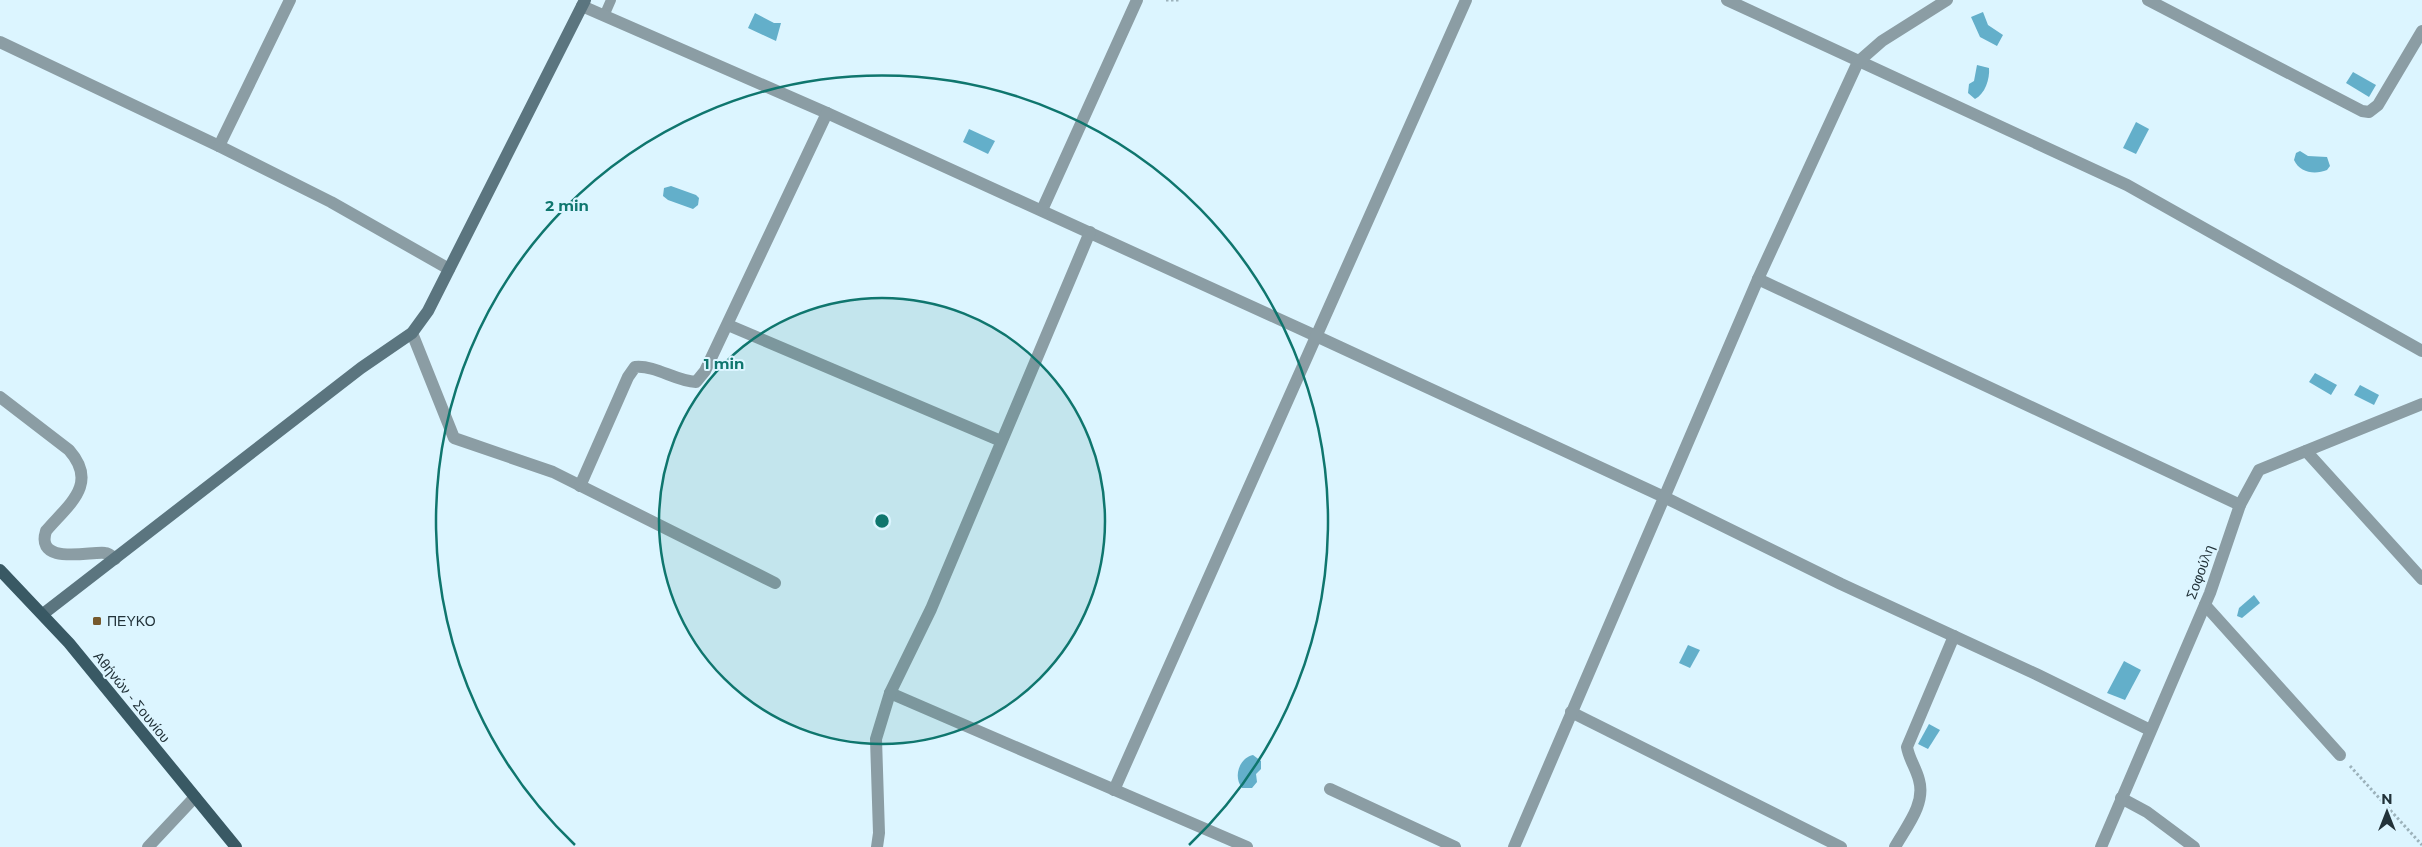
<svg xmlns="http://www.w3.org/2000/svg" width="2422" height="847" font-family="Montserrat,sans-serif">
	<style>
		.water { fill: #63afca }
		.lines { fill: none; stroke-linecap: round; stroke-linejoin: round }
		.path { stroke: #9cb2bb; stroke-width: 3; stroke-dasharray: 2.5 2.5; stroke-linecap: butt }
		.lane { stroke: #8b9da4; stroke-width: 10 }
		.street { stroke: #8b9da4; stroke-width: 12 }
		.secondary { stroke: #5b757f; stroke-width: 12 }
		.primary { stroke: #395964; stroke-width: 12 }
		.ring { fill: none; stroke: #0f766e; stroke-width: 2.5 }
		.poi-dot { fill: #76592d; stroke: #dcf5ff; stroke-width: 2 }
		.labels { text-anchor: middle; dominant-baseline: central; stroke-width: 4; stroke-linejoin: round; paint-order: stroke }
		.street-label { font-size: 14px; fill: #223239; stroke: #dcf5ff }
		.poi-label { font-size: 14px; fill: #223239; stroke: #dcf5ff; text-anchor: start }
		.centre { fill: #0f766e; stroke: #dcf5ff; stroke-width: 2.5 }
		.ring-label { font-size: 15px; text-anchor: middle; font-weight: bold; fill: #0f766e; stroke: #dcf5ff; stroke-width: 4; stroke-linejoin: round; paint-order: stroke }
	</style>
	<rect width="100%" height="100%" fill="#dcf5ff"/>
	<g class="water">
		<path d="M1983,12L1988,25L2003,35L1997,46L1980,37L1971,17Z"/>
		<path d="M755,13L774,23H781L776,41L748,28Z"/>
		<path d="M1977,65L1989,68C1990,79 1985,94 1975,99L1968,93L1969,84L1974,81Z"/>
		<path d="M2353,72L2376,85L2369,97L2346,83Z"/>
		<path d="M2136,122L2149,129L2136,154L2123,148Z"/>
		<path d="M969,129L995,141L988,154L963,142Z"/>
		<path d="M2300,151L2308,156L2327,157L2330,166L2327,170C2315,175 2300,173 2294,160L2296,153Z"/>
		<path d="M671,186L696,195L699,198L698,205L693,209L668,200L663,196L664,188Z"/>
		<path d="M2315,373L2337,385L2331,395L2309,382Z"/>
		<path d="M2360,385L2379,395L2374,405L2354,395Z"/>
		<path d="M2254,595L2260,603L2242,618L2237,616L2239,608Z"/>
		<path d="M1688,645L1700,650L1690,668L1679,663Z"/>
		<path d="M2124,661L2141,670L2125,700L2107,693Z"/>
		<path d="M1929,724L1940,730L1928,749L1918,744Z"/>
		<path d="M1253,755L1261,761V769L1256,774L1257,782L1252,788H1242C1233,777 1239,758 1253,755Z"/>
	</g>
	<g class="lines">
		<g class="path">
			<path d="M1166,0H1179"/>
			<path d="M2350,766L2422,845"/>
		</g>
		<path class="lane" d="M604,16L611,0"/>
		<g class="street">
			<path d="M1727,0L2127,185L2422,351"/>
			<path d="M2148,0L2362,111L2369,112L2378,105L2422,31"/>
			<path d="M582,6L827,113L1316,336L1664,497L1841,584L2036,674L2150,730"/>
			<path d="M0,42L219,146L331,202L449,269"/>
			<path d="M219,146L290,0"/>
			<path d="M1042,210L1137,0"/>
			<path d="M1758,279L2240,505"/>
			<path d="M728,325L1001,441"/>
			<path d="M412,333L454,438L553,472L775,583"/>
			<path d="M0,397L69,450C99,484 69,504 46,531C35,566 90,551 105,553C109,553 112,556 115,559"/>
			<path d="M2306,451L2422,579"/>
			<path d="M580,486L628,377L635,367C656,365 675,381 696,382L705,371L827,113"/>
			<path d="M2205,605L2340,755"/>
			<path d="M890,693L1247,847"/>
			<path d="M1571,712L1841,847"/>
			<path d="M1330,789L1455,847"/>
			<path d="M1114,790L1466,0"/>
			<path d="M2121,798L2147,812L2194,847"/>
			<path d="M148,847L195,797"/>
			<path d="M877,847L879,833L876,739L890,693L931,609L1090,232"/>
			<path d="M1514,847L1758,279L1858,62L1882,41L1947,0"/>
			<path d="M1895,847C1906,827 1926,804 1919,780C1916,768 1909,759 1907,747L1954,636"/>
			<path d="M2101,847L2210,593L2240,505L2259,470L2422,404"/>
		</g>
		<path class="secondary" d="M43,614L361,368L412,333L428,311L585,0"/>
		<path class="primary" d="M0,570L69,643L236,847"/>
	</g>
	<circle cx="882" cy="521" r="223" fill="#0f766e" fill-opacity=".12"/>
	<g class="ring">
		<circle cx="882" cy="521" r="223"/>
		<path d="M575 845A446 446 0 1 1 1189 845"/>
	</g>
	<rect class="poi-dot" x="92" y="616" width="10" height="10" rx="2.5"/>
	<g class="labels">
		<g class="street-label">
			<text transform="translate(2200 572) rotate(-70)">Σοφούλη</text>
			<text transform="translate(132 697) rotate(51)">Αθήνών - Σουνίου</text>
		</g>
		<g class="poi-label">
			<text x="107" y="621">ΠΕΥΚΟ</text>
		</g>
	</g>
	<circle cx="882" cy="521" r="8" class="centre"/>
	<g class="ring-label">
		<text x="567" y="211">2 min</text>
		<text x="724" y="369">1 min</text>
	</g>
	<g transform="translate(2387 812)" stroke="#dcf5ff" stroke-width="4" paint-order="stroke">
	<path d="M0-4L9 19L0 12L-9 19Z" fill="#223239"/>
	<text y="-8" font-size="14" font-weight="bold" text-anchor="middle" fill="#223239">N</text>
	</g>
</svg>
